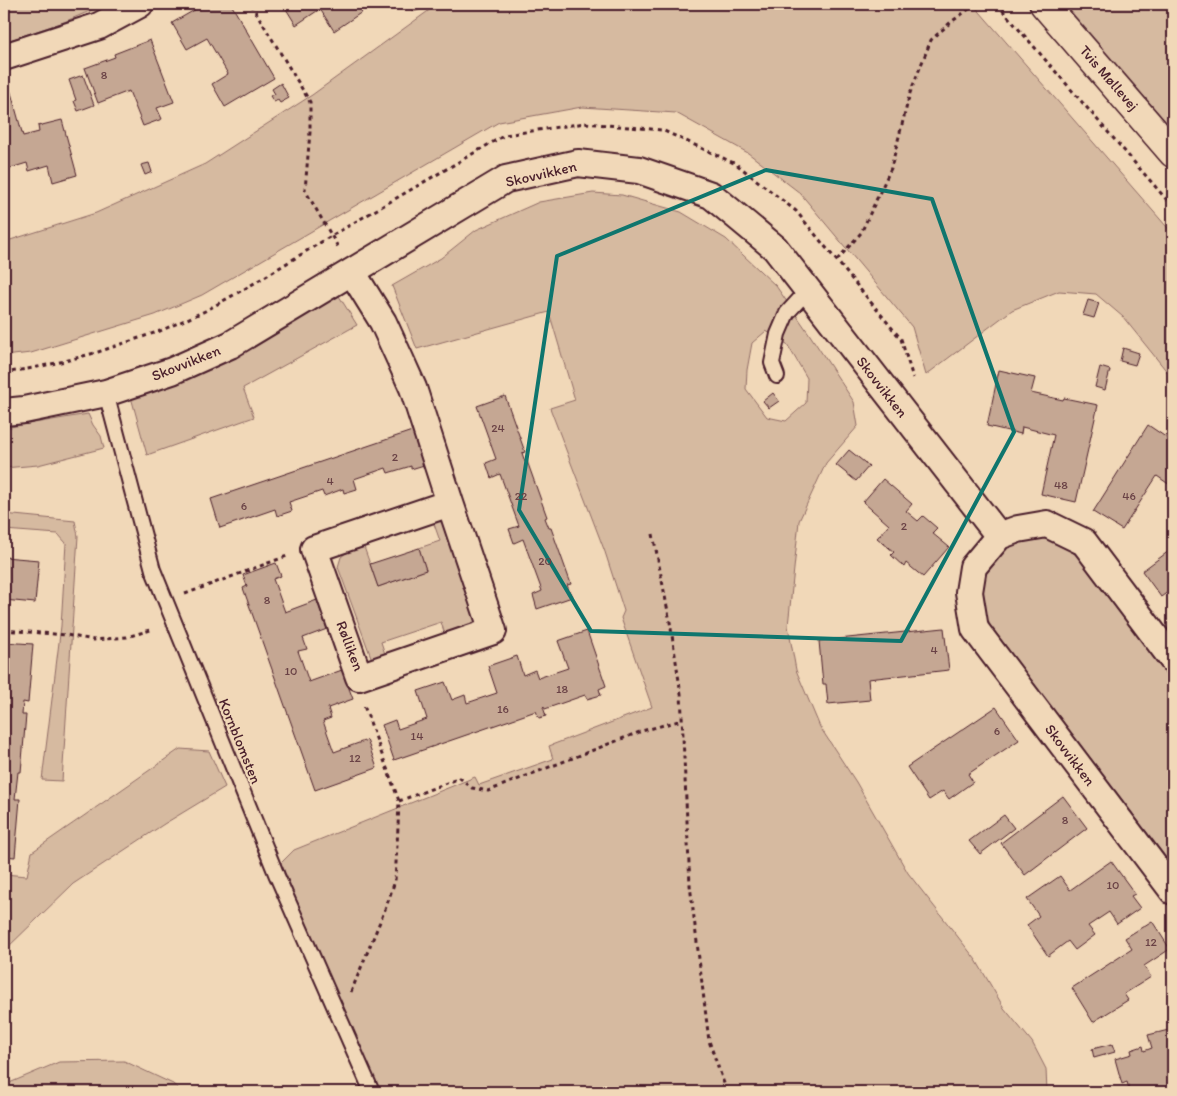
<svg xmlns="http://www.w3.org/2000/svg" width="1177" height="1096" font-family="Itim,sans-serif">
	<style>
		.green { fill: #d6baa0; stroke: #906c66; fill-rule: evenodd }
		.building { fill: #c5a793; stroke: #4a1f2b }
		.lines { fill: none; stroke-linecap: round; stroke-linejoin: round }
		.lane-casing { stroke: #4a1f2b; stroke-width: 18 }
		.street-casing { stroke: #4a1f2b; stroke-width: 30 }
		.secondary-casing { stroke: #4a1f2b; stroke-width: 31 }
		.path { stroke: #4a1f2b; stroke-width: 3; stroke-dasharray: 4 4; stroke-linecap: butt }
		.lane { stroke: #f1d8b8; stroke-width: 14 }
		.street { stroke: #f1d8b8; stroke-width: 26 }
		.secondary { stroke: #f1d8b8; stroke-width: 28 }
		.marked { fill: none; stroke: #0f766e; stroke-width: 4; stroke-linejoin: round }
		.labels { text-anchor: middle; dominant-baseline: central; stroke-width: 4.5; stroke-linejoin: round; paint-order: stroke }
		.number-label { font-size: 12px; fill: #694145 }
		.street-label { font-size: 15px; fill: #4a1f2b; stroke: #f1d8b8 }
	</style>
	<rect width="100%" height="100%" fill="#f1d8b8"/>
	<filter id="ink" filterUnits="userSpaceOnUse"><feTurbulence type="fractalNoise" baseFrequency=".02" numOctaves="2"/><feDisplacementMap in="SourceGraphic" scale="10" xChannelSelector="R" yChannelSelector="G"/><feConvolveMatrix kernelMatrix="1 2 1 2 8 2 1 2 1" color-interpolation-filters="sRGB"/></filter>
	<g filter="url(#ink)">
		<g class="green">
			<path d="M4,4H106L64,22L4,42Z"/>
			<path d="M436,4H973L1173,234V379L1123,317L1096,294L1059,291L1012,310L926,375L912,327L800,193L748,153L676,113L582,107L499,122L202,295L155,315L31,353L4,356V242L96,213L205,164L312,95L431,9Z"/>
			<path d="M1065,4H1173V130L1074,15Z"/>
			<path d="M593,193L622,195L681,212L726,239L776,286L808,332L854,402L858,426L826,463L799,521L788,626L796,670L820,727L856,782L908,873L976,960L1004,1008L1032,1042L1046,1069L1047,1092H378L281,863L294,850L475,777L479,785L553,759L549,746L652,707L621,618L624,611L605,552L550,408L575,400L549,312L417,349L392,286L441,258L476,230L539,202ZM766,331L787,344L807,378L806,403L786,421L767,417L746,389L747,370L752,343Z"/>
			<path d="M339,296L357,325L243,388L254,417L147,455L131,397L223,363Z"/>
			<path d="M88,414L93,425L101,436L104,448L38,465L4,468V428Z"/>
			<path d="M4,514L75,521L78,536L62,781L42,780L61,626L66,543L58,534L4,530Z"/>
			<path d="M438,520L449,524L481,623L447,641L441,622L381,642L388,663L380,664L371,657L338,567L341,557L346,553L364,547L378,587L426,570L419,548L440,541L433,521Z"/>
			<path d="M1040,537L1062,544L1077,556L1173,684V867L990,625L983,611L981,588L985,569L999,552L1009,545Z"/>
			<path d="M180,749L209,751L225,787L164,824L73,884L4,951V874L27,876L32,852Z"/>
			<path d="M124,1061L173,1084L182,1092H4V1089L7,1084L59,1062Z"/>
		</g>
		<g class="building">
			<path d="M205,4H231L274,78L225,107L212,84L228,74L207,38L187,49L172,23Z"/>
			<path d="M283,4H357L362,12L334,31L320,9L296,25Z"/>
			<path d="M407,4H424L422,9L415,11L409,8Z"/>
			<path d="M150,40L174,102L157,108L162,119L143,126L129,91L98,103L85,68L115,57L114,54Z"/>
			<path d="M83,75L94,105L78,111L74,101L76,100L69,80Z"/>
			<path d="M281,83L289,98L280,103L278,100L274,102L270,96L275,94L272,89Z"/>
			<path d="M10,89L23,136L39,132L38,126L62,120L77,175L53,182L49,165L29,171L27,163L4,170V91Z"/>
			<path d="M149,163L152,172L145,175L141,165Z"/>
			<path d="M1088,300L1099,303L1094,318L1083,315Z"/>
			<path d="M1123,348L1139,353L1135,365L1120,361Z"/>
			<path d="M1100,367L1110,370L1105,390L1095,387Z"/>
			<path d="M999,370L1035,378L1031,393L1063,400L1064,398L1098,405L1076,502L1041,494L1054,435L1022,427L1021,434L987,426Z"/>
			<path d="M773,393L779,401L769,408L763,401Z"/>
			<path d="M505,396L525,452L522,453L525,462L527,461L547,517L545,518L549,528H551L571,584L567,585L572,597L537,609L533,595L542,591L523,539L514,543L509,529L519,526L500,474L491,478L486,463L496,459L477,406Z"/>
			<path d="M1148,425L1173,442V451L1169,457L1173,460V480L1170,485L1157,476L1122,530L1093,512Z"/>
			<path d="M412,431L424,465L411,469V466L388,473L386,468L354,479L357,489L344,493L343,489L324,496L322,491L289,502L292,511L277,516L275,509L220,528L211,499Z"/>
			<path d="M849,450L869,466L856,481L836,465Z"/>
			<path d="M883,479L912,504L906,511L918,521L923,516L937,528L932,533L949,547L923,577L906,563L904,567L891,555L894,552L877,538L889,525L863,502Z"/>
			<path d="M419,548L426,570L378,587L370,564Z"/>
			<path d="M1173,548V588L1161,597L1142,571Z"/>
			<path d="M4,557L39,560L35,603L4,600Z"/>
			<path d="M276,563L281,576L273,579L285,612L317,600L327,629L303,638L307,649L298,651L309,682L342,670L353,699L328,708L331,718L323,721L334,752L367,740L377,768L315,790L243,588L247,586L243,575Z"/>
			<path d="M944,628L949,670L868,679L870,700L828,704L826,684H823L819,641Z"/>
			<path d="M587,631L606,686L599,689L601,695L587,699L585,695L545,709L544,706L543,707L546,716L539,718L536,711L394,760L382,725L395,720L398,729L427,719L418,691L445,682L452,700L465,695L467,703L497,693L488,666L517,656L523,675L535,670L538,678L568,668L558,641Z"/>
			<path d="M4,642L33,644L28,703L23,702L22,715H26L21,772H18L15,799H20L15,857L4,856Z"/>
			<path d="M996,707L1019,740L968,774L973,782L949,799L943,791L929,800L907,767Z"/>
			<path d="M1063,796L1087,828L1025,875L1001,843Z"/>
			<path d="M1004,815L1014,828L980,854L969,841Z"/>
			<path d="M1111,861L1135,894L1131,896L1140,908L1117,924L1109,912L1088,926L1095,935L1075,950L1068,941L1048,956L1027,925L1039,916L1027,899L1060,876L1070,890Z"/>
			<path d="M1152,921L1170,949L1144,966L1151,977L1124,994L1128,1000L1093,1022L1072,988L1132,949L1125,938Z"/>
			<path d="M1173,1029V1059L1168,1060L1171,1070L1173,1069V1092H1118L1129,1089L1127,1082L1122,1084L1115,1059L1132,1054L1131,1050L1143,1046L1144,1051L1152,1048L1148,1035Z"/>
			<path d="M1112,1044L1115,1052L1094,1058L1092,1049Z"/>
		</g>
		<g class="lines">
			<g class="lane-casing">
				<g id="lane">
					<path d="M777,376L772,363L778,334L787,313L808,290"/>
					<path d="M106,393L153,570L277,876L372,1092"/>
				</g>
			</g>
			<g class="street-casing">
				<g id="street">
					<path d="M4,57L99,26L140,4"/>
					<path d="M352,272L383,322L400,359L413,388L450,503L493,631L359,677L314,549L450,503"/>
					<path d="M4,412L24,410L106,393L172,371L230,345L506,179L578,163L639,170L711,195L775,248L999,536"/>
					<path d="M1173,660L1084,542L1047,524L1018,529L999,536L973,567L969,592L975,629L1173,891"/>
				</g>
			</g>
			<g class="secondary-casing">
				<path id="secondary" d="M1044,4L1173,153"/>
			</g>
			<g class="path">
				<path d="M251,4L310,102V132L305,190L338,247"/>
				<path d="M997,4L1173,207"/>
				<path d="M837,260L861,233L891,168L910,93L931,40L951,22L976,4"/>
				<path d="M4,373L33,368L65,361L98,352L160,331L205,311L248,287L331,236L505,135L585,123L662,130L736,164L796,211L901,339L913,378"/>
				<path d="M653,534L670,622L681,694L690,885L709,1041L727,1092"/>
				<path d="M185,594L287,556"/>
				<path d="M4,630L66,635L94,640L127,637L154,629"/>
				<path d="M399,801L460,778L472,788L488,791L642,731L682,720"/>
				<path d="M351,992L386,907L395,881L398,827L399,801L363,703"/>
			</g>
			<use href="#lane" class="lane"/>
			<use href="#street" class="street"/>
			<use href="#secondary" class="secondary"/>
		</g>
	</g>
	<path class="marked" d="M766,170L932,199L1014,432L901,641L591,631L519,510L557,256Z"/>
	<g class="labels">
		<g class="number-label">
			<text x="104" y="75">8</text>
			<text x="498" y="428">24</text>
			<text x="395" y="457">2</text>
			<text x="330" y="481">4</text>
			<text x="1061" y="485">48</text>
			<text x="521" y="496">22</text>
			<text x="1129" y="496">46</text>
			<text x="244" y="506">6</text>
			<text x="904" y="526">2</text>
			<text x="545" y="561">20</text>
			<text x="267" y="600">8</text>
			<text x="934" y="650">4</text>
			<text x="291" y="671">10</text>
			<text x="562" y="689">18</text>
			<text x="503" y="709">16</text>
			<text x="997" y="731">6</text>
			<text x="417" y="736">14</text>
			<text x="355" y="758">12</text>
			<text x="1065" y="820">8</text>
			<text x="1113" y="885">10</text>
			<text x="1151" y="942">12</text>
		</g>
		<g class="street-label">
			<text transform="translate(1109 78) rotate(49)">Tvis Møllevej</text>
			<text transform="translate(541 174) rotate(-13)">Skovvikken</text>
			<text transform="translate(186 363) rotate(-22)">Skovvikken</text>
			<text transform="translate(882 387) rotate(52)">Skovvikken</text>
			<text transform="translate(350 646) rotate(69)">Rølliken</text>
			<text transform="translate(240 741) rotate(68)">Kornblomsten</text>
			<text transform="translate(1070 755) rotate(53)">Skovvikken</text>
		</g>
	</g>
	<rect width="1177" height="1096" fill="none" stroke="#f1d8b8" stroke-width="20"/>
	<rect x="10" y="10" width="1157" height="1076" fill="none" stroke="#4a1f2b" stroke-width="2" filter="url(#ink)"/>
</svg>
